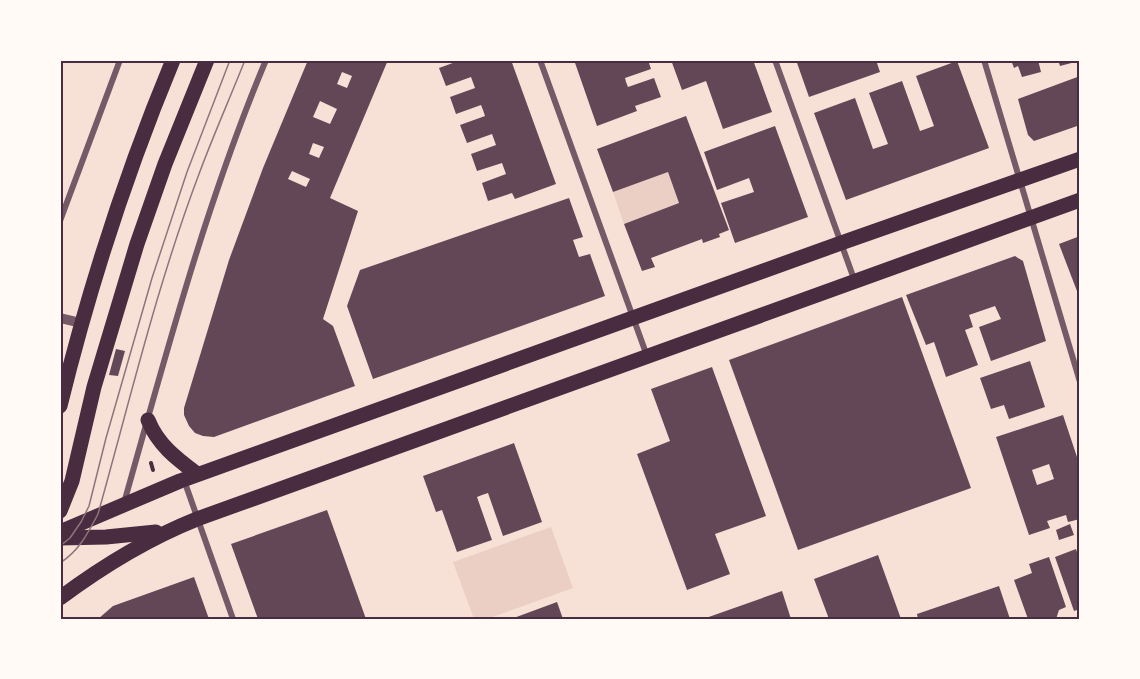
<svg xmlns="http://www.w3.org/2000/svg" width="1140" height="679" font-family="Helvetica,sans-serif">
	<style>
		.green { fill: #ebcfc5 }
		.building { fill: #644757; fill-rule: evenodd }
		.lines { fill: none; stroke-linecap: round; stroke-linejoin: round }
		.path { stroke: #4a2c40; stroke-width: 4 }
		.minor { stroke: #755966; stroke-width: 6 }
		.tertiary { stroke: #755966; stroke-width: 10 }
		.primary { stroke: #4a2c40; stroke-width: 15 }
		.tram { stroke: #8f747c; stroke-width: 1.5 }
		.neatline { fill: none; stroke: #4a2c40; stroke-width: 2 }
	</style>
	<rect width="100%" height="100%" fill="#f7e1d7"/>
	<g class="green">
		<path d="M668,172L679,203L624,224L613,192Z"/>
		<path d="M551,527L573,588L487,619H474L453,562Z"/>
	</g>
	<g class="building">
		<path d="M308,60H388L330,198L358,211L323,319L333,326L355,386L214,437L203,436L195,433L189,426L184,415V408L229,260L263,168ZM342,72L352,76L347,88L337,84ZM320,101L337,109L330,124L313,117ZM313,143L324,147L319,158L309,154ZM292,171L310,179L306,187L288,179Z"/>
		<path d="M461,60H511L556,184L515,199L512,193L488,201L482,183L506,174L502,163L477,171L471,154L496,145L492,134L467,143L460,125L485,116L483,110L481,105L456,114L450,97L475,88L471,77L446,86L439,68Z"/>
		<path d="M574,60H648L651,69L625,78L626,82L628,87L654,78L661,97L635,106L637,111L597,126Z"/>
		<path d="M671,60H753L772,112L723,129L706,81L682,90Z"/>
		<path d="M796,60H876L880,72L809,97Z"/>
		<path d="M1011,60H1038L1041,72L1022,77L1018,66L1014,68Z"/>
		<path d="M1058,60H1079V61L1060,66Z"/>
		<path d="M957,61L989,148L846,200L814,113L855,98L873,149L888,144L869,93L902,81L920,131L934,126L916,76Z"/>
		<path d="M1080,76V125L1034,141L1028,135L1018,99Z"/>
		<path d="M686,116L729,230L719,234L720,237L703,243L702,239L651,258L655,267L642,271L624,224L679,203L668,172L613,192L597,149Z"/>
		<path d="M775,126L808,217L735,243L721,203L754,192L749,178L717,190L704,152Z"/>
		<path d="M569,198L583,237L573,240L579,257L590,254L605,296L373,379L347,306L360,270Z"/>
		<path d="M1080,236V299L1059,244Z"/>
		<path d="M1015,256L1023,261L1046,341L991,361L979,327L1001,319L995,306L969,315L973,327L965,330L978,365L946,377L934,342L926,345L906,295Z"/>
		<path d="M902,297L971,488L798,550L729,360Z"/>
		<path d="M116,349L125,351L118,376L109,375Z"/>
		<path d="M1030,361L1045,407L1009,419L1004,405L991,409L980,378Z"/>
		<path d="M712,367L766,516L715,534L730,574L687,590L637,454L670,441L651,389Z"/>
		<path d="M1063,415L1080,466V519L1068,522L1066,515L1047,521L1050,528L1029,535L996,437ZM1049,464L1054,479L1037,485L1032,470Z"/>
		<path d="M514,443L542,522L503,536L488,493L482,495L477,497L492,540L457,552L442,510L436,512L423,476Z"/>
		<path d="M327,510L366,619H258L231,544Z"/>
		<path d="M1070,524L1074,535L1059,540L1056,530Z"/>
		<path d="M1076,549L1080,561V609L1074,611L1055,557Z"/>
		<path d="M878,555L901,619H829L814,579Z"/>
		<path d="M1049,557L1066,607L1059,610L1056,619H1028L1014,580L1032,573L1029,564Z"/>
		<path d="M194,577L209,619H98L113,606Z"/>
		<path d="M999,586L1010,619H918L917,614Z"/>
		<path d="M782,591L791,619H703Z"/>
		<path d="M557,602L563,619H511Z"/>
	</g>
	<g class="lines">
		<path class="path" d="M151,463L153,470"/>
		<g class="minor">
			<path d="M540,60L647,356"/>
			<path d="M775,60L854,279"/>
			<path d="M984,60L1080,382"/>
			<path d="M60,221L120,60"/>
			<path d="M184,480L233,619"/>
			<path d="M124,503C166,354 206,203 266,60"/>
		</g>
		<path class="tertiary" d="M60,318L81,323"/>
		<g class="primary">
			<path d="M60,406C89,288 126,173 173,60"/>
			<path d="M148,420C158,445 177,459 197,474"/>
			<path d="M60,511L72,481L94,387L137,244L165,164L207,60"/>
			<path d="M60,532L180,481L841,243L1080,159"/>
			<path d="M60,538L106,537L156,532"/>
			<path d="M60,598C103,566 147,539 197,519L1080,200"/>
		</g>
		<g class="tram">
			<path d="M60,546L70,538L81,522L89,506L106,438L152,278L187,172L230,60"/>
			<path d="M60,563C79,551 88,533 98,514C130,400 157,285 199,174C213,136 230,98 245,60"/>
		</g>
	</g>
	<rect width="1140" height="679" fill="none" stroke="#fffaf5" stroke-width="123"/>
	<rect x="62" y="62" width="1016" height="556" class="neatline"/>
</svg>
